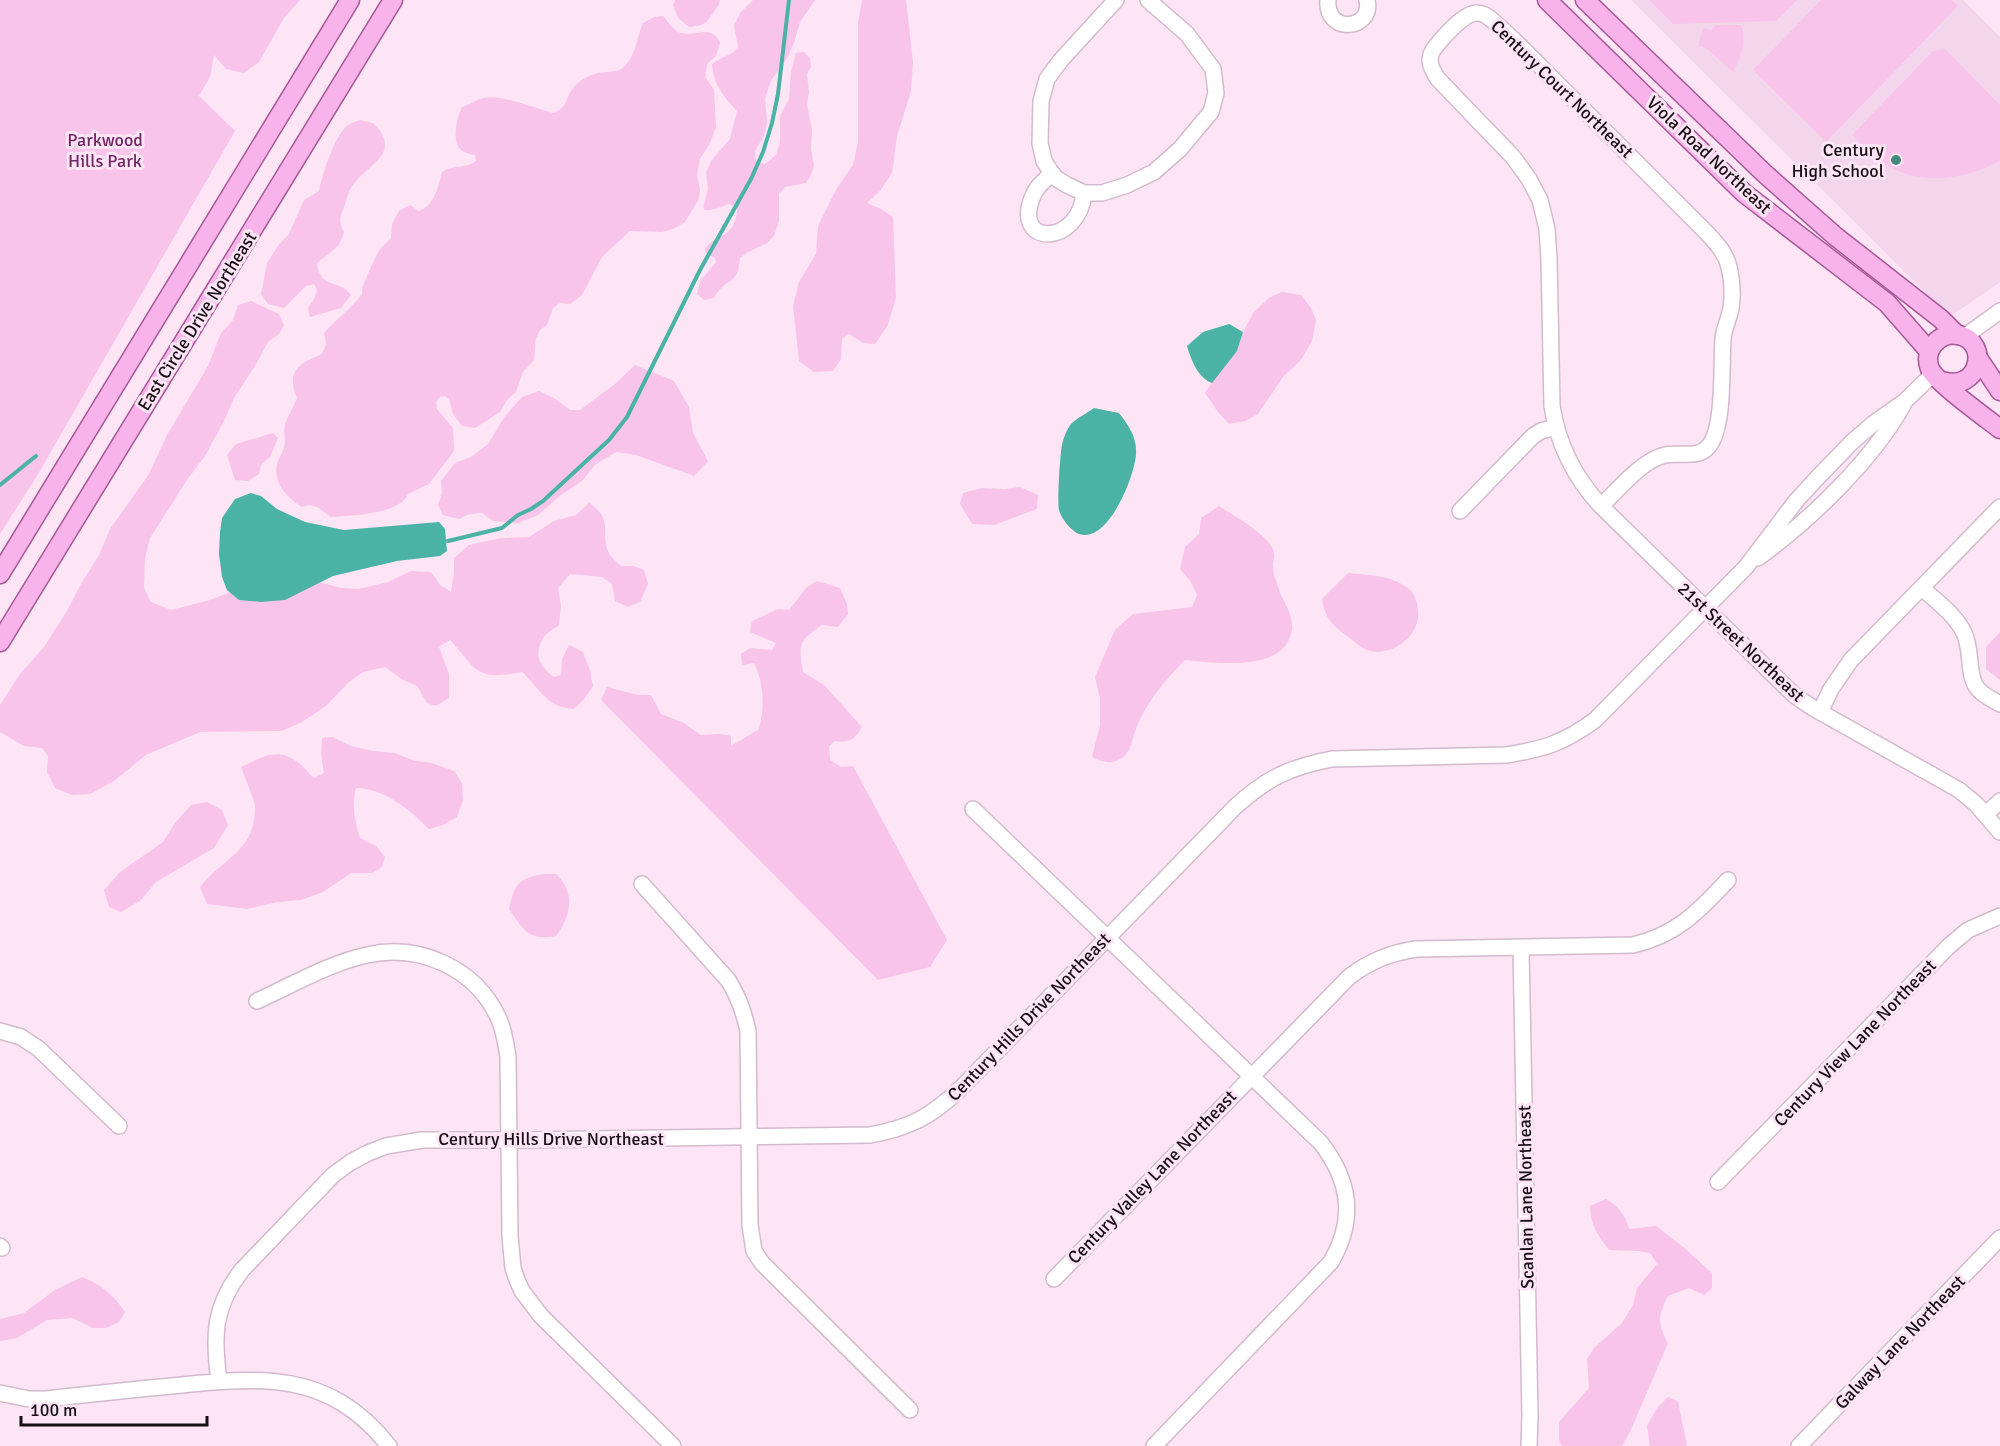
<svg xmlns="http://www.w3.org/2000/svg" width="2000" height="1446" font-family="Signika,sans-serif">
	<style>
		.built { fill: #f4d6ec }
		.green { fill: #f8c4ea }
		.water { fill: #4ab3a5 }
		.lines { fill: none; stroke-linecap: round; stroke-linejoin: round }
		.stream { stroke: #4ab3a5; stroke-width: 4 }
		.minor-casing { stroke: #d2bbcc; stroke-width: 18 }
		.major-casing { stroke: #a65896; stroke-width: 21 }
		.minor { stroke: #fff; stroke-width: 15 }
		.major { stroke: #f8b3ea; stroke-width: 18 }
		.poi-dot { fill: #458a81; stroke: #fde5f6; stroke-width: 2 }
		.labels { text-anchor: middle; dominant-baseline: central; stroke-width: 6; stroke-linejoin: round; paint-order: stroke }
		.street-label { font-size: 18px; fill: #170f15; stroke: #fde5f6 }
		.park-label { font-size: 18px; fill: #712764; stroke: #fde5f6 }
		.poi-label { font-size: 18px; fill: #170f15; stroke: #fde5f6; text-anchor: end }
	</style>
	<rect width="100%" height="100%" fill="#fde5f6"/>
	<path class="built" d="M1631,0H1963L2000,37V282L1950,317Z"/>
	<g class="green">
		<path d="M0,0H300L284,18L259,62L244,73L226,69L214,55L210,77L199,96L235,131L37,476L0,534Z"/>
		<path d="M675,0H720C719,7 716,7 713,13C705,25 705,25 689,27L678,18L673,5Z"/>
		<path d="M753,0H815L800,22L794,43L786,60L772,79L765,98L767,123L764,136L755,151L756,162L765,164L776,155L780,142V116L789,99L791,71L796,53L804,52L810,58L811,67L807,74L809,92L807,104L812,130L811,149L814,165L811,175L806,183L785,187L779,194V221L774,236L767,243L748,252L740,258C738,287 726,276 714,298L704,300L697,294L700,281L716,262L715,258L706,254L705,249C716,233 736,238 737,209L730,204C721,206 714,211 705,210L703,207L708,189L706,173L711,161L730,139L737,111C724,97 713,84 712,64C722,56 730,57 738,47L734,26L740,13Z"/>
		<path d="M862,0H906L913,62L911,91L897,136L892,173L880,191L867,203L881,209L893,217L896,297L888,325L875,344L863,343L849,334L842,339L841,359L833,371L814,372L799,361L793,306L799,282L816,254L818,226L837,188L853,165L858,142V23Z"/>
		<path d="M1649,0H1797L1776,21L1673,24Z"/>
		<path d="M1821,0H1952L1958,6L1826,142L1753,70Z"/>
		<path d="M663,16C668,21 673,31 681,33C697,37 711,23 720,43L716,56L707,64L705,77L714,90L716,127L710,143L700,159L697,176L700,189L699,199L685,222L673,229L662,232L630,231L602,257L582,295L570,304L560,303L553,308L547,325L540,330L536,338L534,360L523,372L516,392L507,400L500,412L475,428L462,426L453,414L449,399L445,396L440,397L436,402L437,409L453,428L454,451L429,484L408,494C401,514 349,516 330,517C319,508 316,503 302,507C286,497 271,481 278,461C280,456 283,452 284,448C286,440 283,432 285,424C288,415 294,407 297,398C286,371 298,364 322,354L326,344L324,333C336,319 351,309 362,294V288L373,262L380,249L391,238L392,224L399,211L410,205L419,211C435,205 438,187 442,172C456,164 462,170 476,161L475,155C471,154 465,153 461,150C451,140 457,118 462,107C469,105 478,99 484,98C501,94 537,109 554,113C569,106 565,98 573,88C581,78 595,72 607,72C612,71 616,72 621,69C635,60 637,37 643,23L654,17Z"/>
		<path d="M1716,25H1741C1747,42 1741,58 1733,72L1706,48L1698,46L1703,28L1711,30Z"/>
		<path d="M1945,49L2000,105V161C1967,178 1926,186 1892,168C1877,160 1864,147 1852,135L1933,51Z"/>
		<path d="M360,120L373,123C403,153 370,162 353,185C348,191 347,199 344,207C340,217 338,222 344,232C339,250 330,252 317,263C320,290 339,278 351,295L341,308L310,317L308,308L314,299L317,290L314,284L306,286L284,308L268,304L261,294L267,263L278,246L289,234L304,200L319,191C322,175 335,135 347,126C351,123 356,121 360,120Z"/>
		<path d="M1282,292L1301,295L1311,308L1316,320L1312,341L1301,360L1283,377L1258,414L1245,421L1229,424L1218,412L1205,393L1219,372L1237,351L1243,332L1254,312L1269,298Z"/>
		<path d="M251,301L279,314L284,325L279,334L268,342L255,366L234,398L225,419L205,456L189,477L150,538L145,559L144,588L151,602L171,610L210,600L241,588L312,580L341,588L359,589L388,582L411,571L431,572L440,585L451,592L454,572V558L469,545L501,538L529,537L554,521L576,515L589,503C616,520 598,535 610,555C613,559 618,563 621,566H634L644,570L648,584L640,602L628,607L615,601L612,584L602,577L570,574L558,588L561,605L559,625C554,629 546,633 543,638C533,655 540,667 554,677L561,675L562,659L569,645L583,652L590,670L593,686L584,699L574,709C546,707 541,690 522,672C476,681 478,671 450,640L439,647L449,674V698L436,706L427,703L417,686L403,680L385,667L363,672L349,682L326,706L302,722L282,731L200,732L146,755L114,781L90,794L72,795L55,788L47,772L48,756L42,748L24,746L0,732V705L20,674L44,647L67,611L81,584L99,555L110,529L149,474L167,435L208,366L221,333L233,320L238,305Z"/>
		<path d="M635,365L674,381L689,407L693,433L708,461L694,476L636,455L616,452L595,465L582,481L561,495L538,515L518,523L493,521L482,513L469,514L459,519L443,515L438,505L442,493L441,481L455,463L471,457L488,444L505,416L522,397L539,391L554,398L570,410H580L615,384Z"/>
		<path d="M273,433L278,438L270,457L261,465L259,474L248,481L235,480L227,455L236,444Z"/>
		<path d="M1020,487L1038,495L1037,509L994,525L972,524L960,504L963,493L982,488L1005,489Z"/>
		<path d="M1219,506C1232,515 1272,536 1274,553C1275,557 1273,562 1273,566C1273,575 1278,585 1280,593C1285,604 1293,615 1292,628C1288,673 1217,663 1185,660C1167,678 1145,704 1136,729C1131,741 1132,754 1118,760C1108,765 1101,761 1092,757L1100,725V698L1095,677L1115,630L1133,614L1192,607L1197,595L1191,582L1180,569L1185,547L1199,534L1201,518Z"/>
		<path d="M1348,573C1368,575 1392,575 1409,589C1415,594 1417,602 1418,610C1421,635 1394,656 1370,651C1362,649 1354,641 1347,636C1332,625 1325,618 1322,599Z"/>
		<path d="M817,581L840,588L847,604L848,614L838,627L822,625C799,641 798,643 803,672L824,685L862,727C855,740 849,743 835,741L829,746L830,760L841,767L853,766L947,940L930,967L878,980L601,700L607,687L638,695H651L661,714L682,722L701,735L720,734L731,736V746L759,729C765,707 764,684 754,663L742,665L741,654L750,648L772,650L776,643L750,632L752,621L778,609L789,610L807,587Z"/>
		<path d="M2000,632V680L1986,669V647Z"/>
		<path d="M333,737L351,746L373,751L395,753L415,761L432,763L454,771L462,783L463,800L457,817L443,825L429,829C410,810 384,788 356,788C351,805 355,821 360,838L376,846L385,857L382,867L372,873H351L323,892L301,900L277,902L247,909L207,904L200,887C223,857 256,852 255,806C254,799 244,776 241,767C261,758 276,747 296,761C303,765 308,773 314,778L324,773L321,754L322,738Z"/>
		<path d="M207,802L222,810L228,825L214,848L156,882L141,900L121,912L109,907L104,890L120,872L163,842L175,823L191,805Z"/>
		<path d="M543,874H556C576,893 571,916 556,936C528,941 524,930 509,909C515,884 517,879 543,874Z"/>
		<path d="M1606,1199C1619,1207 1625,1214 1629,1229L1656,1226L1683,1247L1712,1273V1288L1704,1295L1689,1288L1668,1296C1658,1315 1657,1324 1668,1343L1630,1432L1622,1446H1562L1559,1441V1422L1589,1388L1587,1359L1594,1348L1622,1323L1633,1305L1637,1288L1657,1264L1651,1254L1640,1251L1609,1250C1598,1236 1590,1224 1590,1206Z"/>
		<path d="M82,1277C100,1284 114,1295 125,1312L119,1322L106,1328H93L72,1318L47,1320L17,1338L0,1341V1319L24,1313L55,1290Z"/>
		<path d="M1668,1397L1678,1401L1687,1446H1650L1647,1426L1657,1408Z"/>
	</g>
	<g class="water">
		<path d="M1229,324L1243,332L1237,351L1212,383C1198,378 1191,360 1187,346L1203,332Z"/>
		<path d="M1094,408L1119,413C1129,426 1137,437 1136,454C1135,476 1108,544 1079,534C1071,531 1061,518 1059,510C1057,503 1060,453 1062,445C1063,439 1067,429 1071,424C1077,418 1087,413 1094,408Z"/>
		<path d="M251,493L261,496L277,509L305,522L344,530L439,522L445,529L447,551L440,556L397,561L333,576L285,600L261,602L239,600L227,590L222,577L219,554L220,532L222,518L235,499Z"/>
	</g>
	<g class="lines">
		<g class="stream">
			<path d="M0,485L36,456"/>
			<path d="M448,541L502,528L518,515L531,509L543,501L609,440L627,417L700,270L751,179L763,152L772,123L778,94L789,0"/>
		</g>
		<g class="minor-casing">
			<g id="minor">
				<path d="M1116,0L1061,60L1047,79L1041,101L1040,143L1044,161L1054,177L1067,185L1084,193H1102L1127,185L1154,172L1180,149L1211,112L1216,93L1213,69L1187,34L1148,0"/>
				<path d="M1328,0C1325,35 1374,30 1367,0"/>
				<path d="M1053,174C1043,180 1036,187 1032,198C1013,247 1079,246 1084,193"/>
				<path d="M1964,337L2000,311"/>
				<path d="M1601,506C1618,490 1642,460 1665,455C1679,452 1698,459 1708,447C1725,429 1721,365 1723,339C1724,328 1729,319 1731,308C1733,295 1732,279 1729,267C1726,253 1716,243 1707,233C1661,187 1614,140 1568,94C1543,70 1520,44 1493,21C1489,17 1484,13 1477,13C1465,12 1443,37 1436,46C1426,58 1430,67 1438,79L1513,157L1529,179L1540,200L1547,229L1549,259L1552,406C1558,445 1574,477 1601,506L1794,695L1813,708L1959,790L1976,804L2000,832"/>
				<path d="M1460,511L1533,436L1541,431L1556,427"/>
				<path d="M1758,558C1810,520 1872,461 1903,405"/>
				<path d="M1922,588C1936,601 1956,615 1964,633C1973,650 1966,679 1980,691C1986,697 1994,700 2000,704"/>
				<path d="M1820,712L1831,689L1851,660L2000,507"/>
				<path d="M973,809L1321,1143C1350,1181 1356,1219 1331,1262L1154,1446"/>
				<path d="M1986,814L2000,801"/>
				<path d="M642,884L728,980C739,997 744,1012 748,1031L750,1225L754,1251L762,1263L910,1410"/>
				<path d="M1521,948L1530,1416L1529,1446"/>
				<path d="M257,1001C292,985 330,963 367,955C419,943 475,968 498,1017C504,1029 506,1044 508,1057L510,1236L513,1268L517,1280L522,1291L541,1316L673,1446"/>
				<path d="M0,1031L21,1037L39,1049L119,1126"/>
				<path d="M1718,1182L1949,946L1968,930L2000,916"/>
				<path d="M0,1246L2,1248"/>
				<path d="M1054,1279L1349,977C1370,961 1390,953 1416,949L1633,945C1677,935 1699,911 1728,880"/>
				<path d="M219,1381C213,1336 213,1307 242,1270L333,1175L351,1162L368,1153L386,1146L422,1140H524L870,1135C910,1128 932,1116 961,1088L1236,806C1267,778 1290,767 1332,759L1506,755C1544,749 1564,743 1595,720L1746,567L1796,501L1819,476L1853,441L1874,423L1905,401L1933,374"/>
				<path d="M0,1393L29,1399H47C88,1394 130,1390 171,1386C259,1377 328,1369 389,1446"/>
				<path d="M1799,1446L2000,1238"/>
			</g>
		</g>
		<g class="major-casing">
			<g id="major">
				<path d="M1547,0L1744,193L1887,303L1929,351"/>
				<path d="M1585,0L1764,173L1835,236L1941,319L1957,335"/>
				<path d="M1978,358L2000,391"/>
				<path d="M1942,381C1979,393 1991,343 1959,335C1940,331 1922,350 1930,369C1936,382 1986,418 2000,429"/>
				<path d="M0,574L350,0"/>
				<path d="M0,642L393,0"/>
			</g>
		</g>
		<use href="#minor" class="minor"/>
		<use href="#major" class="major"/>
	</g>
	<circle class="poi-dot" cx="1896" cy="160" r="6"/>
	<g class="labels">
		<g class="street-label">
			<text transform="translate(1562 89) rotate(44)">Century Court Northeast</text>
			<text transform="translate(1709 155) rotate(43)">Viola Road Northeast</text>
			<text transform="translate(197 321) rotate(-58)">East Circle Drive Northeast</text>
			<text transform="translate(1741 642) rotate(43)">21st Street Northeast</text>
			<text transform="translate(1029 1017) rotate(-46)">Century Hills Drive Northeast</text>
			<text transform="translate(1855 1043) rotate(-46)">Century View Lane Northeast</text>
			<text x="551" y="1139">Century Hills Drive Northeast</text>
			<text transform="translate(1152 1177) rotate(-46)">Century Valley Lane Northeast</text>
			<text transform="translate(1526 1197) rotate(-91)">Scanlan Lane Northeast</text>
			<text transform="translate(1900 1342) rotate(-46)">Galway Lane Northeast</text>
		</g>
		<g class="park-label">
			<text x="105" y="140">Parkwood<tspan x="105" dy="21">Hills Park</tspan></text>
		</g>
		<g class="poi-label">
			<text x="1884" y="150">Century<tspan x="1884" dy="21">High School</tspan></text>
		</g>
	</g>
	<path d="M21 1416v9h186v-9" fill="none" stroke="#170f15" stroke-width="3"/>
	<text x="30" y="1416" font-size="18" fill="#170f15" stroke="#fde5f6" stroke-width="4.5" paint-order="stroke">100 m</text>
</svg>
